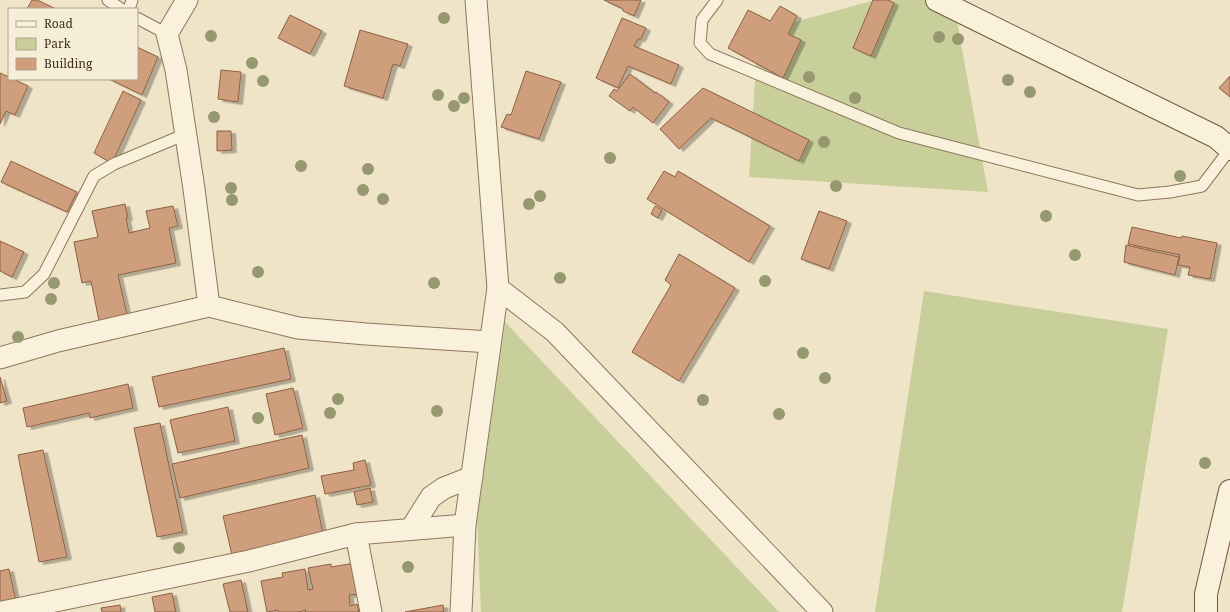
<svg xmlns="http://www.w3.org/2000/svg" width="1230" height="612" font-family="'Noto Serif',serif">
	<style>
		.green { fill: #c9cf9b }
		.building { fill: #cf9f7d; stroke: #8d5f41; filter: url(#shadow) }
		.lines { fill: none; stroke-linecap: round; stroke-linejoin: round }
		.lane-casing { stroke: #8d765c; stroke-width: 13 }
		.street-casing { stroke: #8d765c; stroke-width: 23 }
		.secondary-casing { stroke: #6f573f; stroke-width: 24 }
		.lane { stroke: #faf1dc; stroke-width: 11 }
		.street { stroke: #faf1dc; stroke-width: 21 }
		.secondary { stroke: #faf1dc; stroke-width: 22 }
		.tree { fill: #96986f }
	</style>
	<defs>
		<filter id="shadow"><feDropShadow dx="4.5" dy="2.5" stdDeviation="0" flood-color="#0004"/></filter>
	</defs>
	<rect width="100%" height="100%" fill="#f0e4c8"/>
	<g class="green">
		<path d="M875,0H953L988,192L749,177L758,32Z"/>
		<path d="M924,291L1168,329L1122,612H875Z"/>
		<path d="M505,322L779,612H481L477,519Z"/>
	</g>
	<g class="building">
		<path d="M32,0H37L56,9H27Z"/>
		<path d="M604,0H641L634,16L623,11V9Z"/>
		<path d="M873,0H888L894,3L871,56L853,48Z"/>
		<path d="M780,6L797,16L788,34L801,40L783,78L728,48L748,10L770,21Z"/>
		<path d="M290,15L322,31L310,54L278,38Z"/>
		<path d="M622,18L646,28L641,39H638L634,46L679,65L671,84L628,66L618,88L596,78Z"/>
		<path d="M360,30L408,44L400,66L393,64L383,98L344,86Z"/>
		<path d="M137,47L158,57L142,95L109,79H137Z"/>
		<path d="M221,70L241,72L238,102L218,99Z"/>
		<path d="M526,71L561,82L539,139L501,127L507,114L511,115Z"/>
		<path d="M0,73L9,77V79H13L28,86L15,115L6,111L0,124Z"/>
		<path d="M630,74L655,93L656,92L669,102L653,123L633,107L630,111L609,96L614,89L617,91Z"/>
		<path d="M1230,76V97L1219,88Z"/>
		<path d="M703,88L809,140L799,161L711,118L679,149L660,129Z"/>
		<path d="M123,91L141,100L114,159L108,161L94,153Z"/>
		<path d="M217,131H231L232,150L217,151Z"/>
		<path d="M11,161L77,192L67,212L1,182Z"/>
		<path d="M664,171L675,177L678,171L770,226L749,262L647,199Z"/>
		<path d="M125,204L128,218H126L129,233L150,228L146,211L173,206L178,226L169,228L176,263L118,275L127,315L99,321L91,281L82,283L74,242L98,237L92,211Z"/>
		<path d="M655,206L662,210L658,218L651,214Z"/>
		<path d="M819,211L847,221L829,269L801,259Z"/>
		<path d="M1132,227L1181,238L1182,236L1217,243L1210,279L1188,275L1190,267L1178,265L1180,255L1128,244Z"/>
		<path d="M0,241L24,252L12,277L0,271Z"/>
		<path d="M1126,245L1179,257L1175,275L1124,262Z"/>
		<path d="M679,254L735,288L679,381L632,352L671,285L665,280Z"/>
		<path d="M284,348L291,379L159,407L152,377Z"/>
		<path d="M0,377L7,401L0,403Z"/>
		<path d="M128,384L133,408L90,418L89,413L27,427L23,408Z"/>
		<path d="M293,388L303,428L275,435L266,394Z"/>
		<path d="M228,407L235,441L178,453L170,420Z"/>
		<path d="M160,423L183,532L157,537L134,428Z"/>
		<path d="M302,435L309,468L180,498L172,464Z"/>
		<path d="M43,450L67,557L39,562L18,455Z"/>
		<path d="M365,460L371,485L325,494L321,476L354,470L353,463Z"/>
		<path d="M370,488L373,502L357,505L354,492Z"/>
		<path d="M315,495L323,534L232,555L223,516Z"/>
		<path d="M355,563L358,594L349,595L350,606L357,604L359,612H305L306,610L298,612H279L278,610L267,612L261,581L283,577L282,573L305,569L308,590L313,589L308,568L331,564V567Z"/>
		<path d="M9,569L16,601L0,605V571Z"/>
		<path d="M241,580L248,612H230L223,584Z"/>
		<path d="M172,593L176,612H155L152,597Z"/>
		<path d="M120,605L121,612H102L101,608Z"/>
		<path d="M443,605L444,612H405Z"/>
	</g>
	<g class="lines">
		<g class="lane-casing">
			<g id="lane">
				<path d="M108,0L121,9"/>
				<path d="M717,0L702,20L700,43L710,54L899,133L1138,195L1170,192L1202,186L1230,149"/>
				<path d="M129,9L132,0"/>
				<path d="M137,18L167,34"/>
				<path d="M0,295L25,292L44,274L94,176L114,164L186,134"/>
			</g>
		</g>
		<g class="street-casing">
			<g id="street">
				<path d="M187,0L167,34L176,70L194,189L209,306"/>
				<path d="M476,0L498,288"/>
				<path d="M0,358L58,341L209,306L298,328L366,334L490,342"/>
				<path d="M411,529L431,497L444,488L472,477"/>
				<path d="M356,534L465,525"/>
				<path d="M2,612L249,561L356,534L371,612"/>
				<path d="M461,612L465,525L498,288L555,332L822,612"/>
			</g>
		</g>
		<g class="secondary-casing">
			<g id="secondary">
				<path d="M937,0L1216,137L1230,149"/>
				<path d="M1206,612V594L1230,491"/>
			</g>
		</g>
		<use href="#lane" class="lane"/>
		<use href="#street" class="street"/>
		<use href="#secondary" class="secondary"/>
	</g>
	<g class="tree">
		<circle cx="444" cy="18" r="6"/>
		<circle cx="211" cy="36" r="6"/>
		<circle cx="939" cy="37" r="6"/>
		<circle cx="958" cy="39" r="6"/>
		<circle cx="252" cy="63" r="6"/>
		<circle cx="809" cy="77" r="6"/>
		<circle cx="1008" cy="80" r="6"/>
		<circle cx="263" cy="81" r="6"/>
		<circle cx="1030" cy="92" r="6"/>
		<circle cx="438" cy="95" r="6"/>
		<circle cx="464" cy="98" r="6"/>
		<circle cx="855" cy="98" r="6"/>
		<circle cx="454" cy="106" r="6"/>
		<circle cx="214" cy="117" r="6"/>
		<circle cx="824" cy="142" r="6"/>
		<circle cx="610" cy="158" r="6"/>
		<circle cx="301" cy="166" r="6"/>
		<circle cx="368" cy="169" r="6"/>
		<circle cx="1180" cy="176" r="6"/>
		<circle cx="836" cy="186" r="6"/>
		<circle cx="231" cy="188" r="6"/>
		<circle cx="363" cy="190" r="6"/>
		<circle cx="540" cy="196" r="6"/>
		<circle cx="383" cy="199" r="6"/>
		<circle cx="232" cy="200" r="6"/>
		<circle cx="529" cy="204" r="6"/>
		<circle cx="1046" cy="216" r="6"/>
		<circle cx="1075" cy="255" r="6"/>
		<circle cx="258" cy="272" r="6"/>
		<circle cx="560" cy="278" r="6"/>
		<circle cx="765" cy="281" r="6"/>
		<circle cx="54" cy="283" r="6"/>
		<circle cx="434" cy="283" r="6"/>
		<circle cx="51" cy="299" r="6"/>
		<circle cx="18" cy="337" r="6"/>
		<circle cx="803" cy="353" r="6"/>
		<circle cx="825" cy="378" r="6"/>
		<circle cx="338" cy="399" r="6"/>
		<circle cx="703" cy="400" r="6"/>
		<circle cx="437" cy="411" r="6"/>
		<circle cx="330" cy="413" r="6"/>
		<circle cx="779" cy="414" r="6"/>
		<circle cx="258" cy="418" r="6"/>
		<circle cx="1205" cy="463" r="6"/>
		<circle cx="179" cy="548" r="6"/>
		<circle cx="408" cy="567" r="6"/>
	</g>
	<rect x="8" y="8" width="130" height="72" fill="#f7eed8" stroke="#ada18e"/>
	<rect x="16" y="21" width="20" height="6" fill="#faf1dc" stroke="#ada18e"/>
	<text x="44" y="28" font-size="12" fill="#3d2e20">Road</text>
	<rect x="16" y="38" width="20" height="12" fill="#c9cf9b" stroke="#ada18e"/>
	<text x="44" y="48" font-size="12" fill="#3d2e20">Park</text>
	<rect x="16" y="58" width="20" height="12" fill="#cf9f7d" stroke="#ada18e"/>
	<text x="44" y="68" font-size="12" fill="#3d2e20">Building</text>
</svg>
